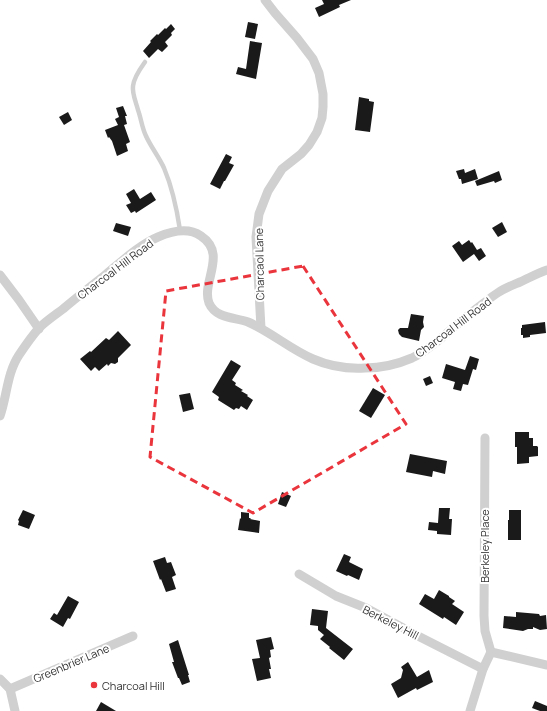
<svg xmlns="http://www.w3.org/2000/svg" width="547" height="711" font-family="Manrope,sans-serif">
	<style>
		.building { fill: #1a1a1a }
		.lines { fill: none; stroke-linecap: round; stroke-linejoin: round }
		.service { stroke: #d0d0d0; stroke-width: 4.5 }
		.minor { stroke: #d0d0d0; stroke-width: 9 }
		.marked { fill: none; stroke: #ea353d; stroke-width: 3; stroke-dasharray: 8 5; stroke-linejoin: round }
		.poi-dot { fill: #ea353d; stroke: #fff; stroke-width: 1.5 }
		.labels { text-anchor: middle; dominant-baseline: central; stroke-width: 4; stroke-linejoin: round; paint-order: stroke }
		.street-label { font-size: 11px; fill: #333; stroke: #fff }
		.poi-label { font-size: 11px; fill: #333; stroke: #fff; text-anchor: start }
	</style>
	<rect width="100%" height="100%" fill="#fff"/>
	<g class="building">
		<path d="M322,0H351L339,5L340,7L319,17L315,8L324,4Z"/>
		<path d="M248,22L258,24L255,39L245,37Z"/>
		<path d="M171,24L175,29L171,33L172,35L165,42L168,46L162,52L158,49L149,58L143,51L151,42L150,41L157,34L158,35L165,28L166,29Z"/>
		<path d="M250,41L262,43L256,79L236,74L238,67L246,69Z"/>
		<path d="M359,97L369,99V101L374,102L370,132L355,130Z"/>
		<path d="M123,106L127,116H125L127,124L124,125L130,142L126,144L128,151L117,156L112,141L109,137L108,138L105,130L118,125L115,119L119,117L116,108Z"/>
		<path d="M68,112L72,120L64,125L59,117Z"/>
		<path d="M226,154L232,157L229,163L234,165L225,181H224L220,189L210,184Z"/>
		<path d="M464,169L465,173L475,169L478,179L462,184L461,179H459L456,171Z"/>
		<path d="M499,171L502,180L495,183L494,181L477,186L475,181Z"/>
		<path d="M134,189L140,199L151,192L156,200L136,213L135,211L131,213L126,205L131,203L126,194Z"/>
		<path d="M502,222L507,232L498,237L492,228Z"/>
		<path d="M116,223L131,227L128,236L113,231Z"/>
		<path d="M469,240L471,243L472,242L477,250L481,248L486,256L479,261L474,254L463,262L452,246L459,241L462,245Z"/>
		<path d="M411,314L424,316L423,322L424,327L421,330L419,341L402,337L399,334L398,330L400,328H408Z"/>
		<path d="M545,322L546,333L530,335V337L523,338V335H521V328H522V325Z"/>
		<path d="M118,331L131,345L118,358V362L115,364L111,363L108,366L107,364L99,371L95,367L91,371L80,359L90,351L91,352L106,338L109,340Z"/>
		<path d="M470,356L479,359L476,370L473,369L468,385L463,384L461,391L453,389L455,382L442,378L446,364L465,370Z"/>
		<path d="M231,360L241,366L232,380L236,383L235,385L243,390L241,391L248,395L247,396L253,400L247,410L241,406L239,409L236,408L234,410L218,400L219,397L212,392Z"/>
		<path d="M430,376L433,383L426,386L423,379Z"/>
		<path d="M373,388L385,395L371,418L359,411Z"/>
		<path d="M190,393L194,409L183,412L179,395Z"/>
		<path d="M515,432H529V438H533V446H537L538,447V456L529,457V463L517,464V447H515Z"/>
		<path d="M410,454L447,461L445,474L433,471L432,477L406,472Z"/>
		<path d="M282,492L291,496L286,507L278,504Z"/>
		<path d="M439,508H450L449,519H452L451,535L437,534V531L428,530L429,522L438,523Z"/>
		<path d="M23,510L35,515L29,529L18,525L19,521L18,520Z"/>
		<path d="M509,510H521V540H508V520H509Z"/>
		<path d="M241,512L249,513V518H251L250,519L260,521L259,533L238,530L240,518L241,519Z"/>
		<path d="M344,554L351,557L349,562L363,569L359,580L348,575L347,576L336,571Z"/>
		<path d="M165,557L167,563L171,562L176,575L172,577L176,589L166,592L161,579L160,580L153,561Z"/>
		<path d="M439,590L449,596V597L455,601L452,604L464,612L456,625L444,617L443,619L419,604L425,594L434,599Z"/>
		<path d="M68,596L79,602L70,619L68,618L63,627L50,619L54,613L57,615Z"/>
		<path d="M312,609L328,611L326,628L353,649L344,660L329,648L330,647L320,639L324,635L318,630V626L310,625Z"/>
		<path d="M516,612L539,614L540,616L546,615L547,629L540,630L533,627V629H528L523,631L503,628L504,616L516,617Z"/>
		<path d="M271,637L274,649L270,650L271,657L269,658L271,669H269L271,678L257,681L252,659L260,658L256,640Z"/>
		<path d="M178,640L189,675H188L190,682L182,685L179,678H178L172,662H174L169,644Z"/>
		<path d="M408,662L417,677L429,670L433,682L417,690L416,688L398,698L391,684L401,678L403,670L401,667Z"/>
		<path d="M535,701L547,706V711H540L532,708Z"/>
		<path d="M101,702L116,711H96Z"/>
	</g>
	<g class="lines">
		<path class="service" d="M145,62C140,69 134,77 133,86C132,94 136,102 138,110C141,118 142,128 146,136C151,147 159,157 164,168C172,187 177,210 180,230"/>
		<g class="minor">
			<path d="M0,275L19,300L39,329"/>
			<path d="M261,328L256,237L259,214L268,191L282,169L301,154L309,145L317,132L322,118L323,107V94L319,73L313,59L297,38L275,13L265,0"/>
			<path d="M0,416C7,396 7,373 19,355C25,346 32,336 39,328C46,321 55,315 63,309C76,298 90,287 104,276C120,263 139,245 158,237C172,231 188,227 201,236C228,254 201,282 209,303C216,319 235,317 248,322C271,332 290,349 313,359C329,366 348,369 365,368C380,368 398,364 412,358C427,351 440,339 452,329C462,320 473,311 484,303C489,299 494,295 499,292C505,288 513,285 520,282C529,278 538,273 547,270"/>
			<path d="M485,438L484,616L485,631L491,652"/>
			<path d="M299,574L336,596L366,608L418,636L483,669"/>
			<path d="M491,652L547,665"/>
			<path d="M0,679L10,689L15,711"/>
			<path d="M10,689L133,636"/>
			<path d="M470,711L483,669L491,652"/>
		</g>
	</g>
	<path class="marked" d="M303,266L406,424L253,513L150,457L166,291Z"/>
	<circle class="poi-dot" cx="94" cy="685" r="4"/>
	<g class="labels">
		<g class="street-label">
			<text transform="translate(259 264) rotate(-91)">Charcaol Lane</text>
			<text transform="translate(115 269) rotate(-37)">Charcoal Hill Road</text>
			<text transform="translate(453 327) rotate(-37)">Charcoal Hill Road</text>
			<text transform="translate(484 546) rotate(-90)">Berkeley Place</text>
			<text transform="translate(391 622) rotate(27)">Berkeley Hill</text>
			<text transform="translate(71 663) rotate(-23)">Greenbrier Lane</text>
		</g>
		<g class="poi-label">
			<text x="102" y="685">Charcoal Hill</text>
		</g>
	</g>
</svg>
